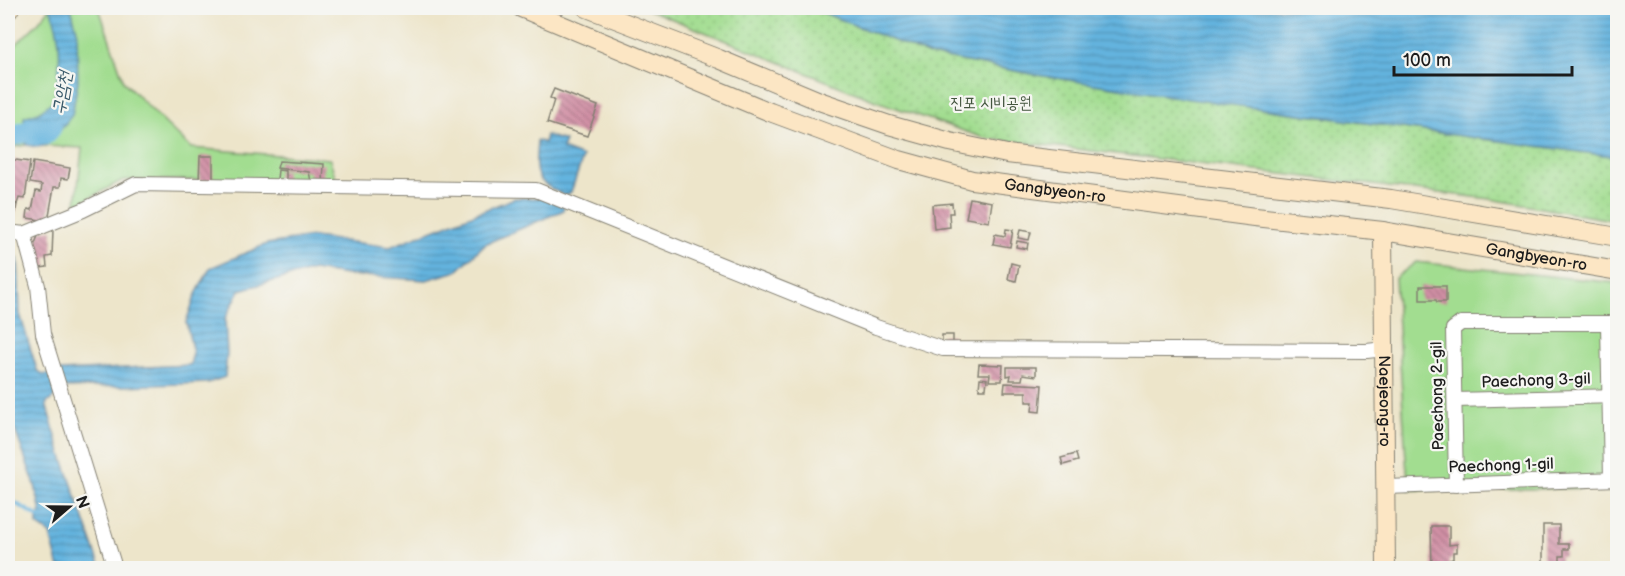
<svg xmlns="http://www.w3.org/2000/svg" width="1625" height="576" font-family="'Balsamiq Sans','Poor Story',sans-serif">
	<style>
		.green { fill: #a2dd90; stroke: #5f7c56; stroke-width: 1.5 }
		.park { fill: url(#park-dots); stroke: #5f7c56; stroke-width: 1.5 }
		.water { fill: url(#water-rules); stroke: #40687e; stroke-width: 1.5 }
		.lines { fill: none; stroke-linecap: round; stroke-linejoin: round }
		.stream { stroke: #64b4df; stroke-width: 4 }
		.river { stroke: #64b4df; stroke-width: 21 }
		.building { fill: url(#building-back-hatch) }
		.street-casing { stroke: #848073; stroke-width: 16 }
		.secondary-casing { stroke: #848073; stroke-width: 20 }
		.street { stroke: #fff; stroke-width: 14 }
		.secondary { stroke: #fce6c4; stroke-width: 18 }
		.labels { text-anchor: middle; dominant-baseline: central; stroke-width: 4.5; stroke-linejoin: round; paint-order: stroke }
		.park-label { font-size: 16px; fill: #44563f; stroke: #f6f6f2 }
		.street-label { font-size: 16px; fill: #1c1c1c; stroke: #f6f6f2 }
		.water-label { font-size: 18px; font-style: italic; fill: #39596a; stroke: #f6f6f2 }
	</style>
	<defs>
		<pattern id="park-dots" width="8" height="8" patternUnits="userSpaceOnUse" patternTransform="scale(1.5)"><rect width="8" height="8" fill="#a2dd90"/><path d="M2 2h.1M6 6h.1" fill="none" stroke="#8bbd7c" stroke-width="1.8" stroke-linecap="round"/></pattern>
		<pattern id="water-rules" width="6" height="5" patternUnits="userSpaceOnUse" patternTransform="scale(1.5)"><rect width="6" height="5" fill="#64b4df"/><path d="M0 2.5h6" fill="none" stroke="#5292b4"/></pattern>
		<pattern id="building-back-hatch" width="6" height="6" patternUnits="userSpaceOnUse" patternTransform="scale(1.5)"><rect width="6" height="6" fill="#d190a5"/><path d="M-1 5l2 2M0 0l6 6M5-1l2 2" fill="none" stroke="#a97586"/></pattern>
	</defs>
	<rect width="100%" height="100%" fill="#f6f6f2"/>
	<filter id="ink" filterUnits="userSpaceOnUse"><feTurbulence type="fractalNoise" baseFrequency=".0167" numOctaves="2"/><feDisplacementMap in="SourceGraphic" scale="12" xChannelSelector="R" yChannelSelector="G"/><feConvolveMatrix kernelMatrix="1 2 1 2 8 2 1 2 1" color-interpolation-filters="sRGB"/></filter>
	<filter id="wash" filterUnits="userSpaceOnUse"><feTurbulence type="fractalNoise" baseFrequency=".008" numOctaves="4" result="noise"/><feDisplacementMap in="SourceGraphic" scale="24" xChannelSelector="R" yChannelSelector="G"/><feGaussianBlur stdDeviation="1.35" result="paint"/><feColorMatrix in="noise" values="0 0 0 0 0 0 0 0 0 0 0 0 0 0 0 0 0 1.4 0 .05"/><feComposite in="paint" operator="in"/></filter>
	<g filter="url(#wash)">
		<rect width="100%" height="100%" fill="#ede5ca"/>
		<g class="green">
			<path d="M50,8H99L124,82L167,125L191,148L330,159L336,180H123L76,205L82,148L26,145L8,148V52L38,23Z"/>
			<path d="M1416,262L1617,283V488L1409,490L1406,460L1395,278Z"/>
		</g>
		<path class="park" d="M645,8H811L930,55L1037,75L1270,110L1617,157V221L1490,199L984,138L876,101Z"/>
		<g class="water">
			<path d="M50,8H71L77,30L78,81L72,115L56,136L43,146L36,147L26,145L24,117L39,112L54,100C61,68 63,39 50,8Z"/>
			<path d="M811,8H1617V157L1182,98L1037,75L930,55Z"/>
			<path d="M546,135L565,141L562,149L583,157L571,192L565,196C531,179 535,175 537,140L544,143Z"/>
			<path d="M515,198H542L563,204L564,210L485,244L457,271L426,280L346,275L313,270L240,290L225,319L227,353L225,377L208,383L65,388L46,404L61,453L101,568H59L50,534L37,525V518L41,512L35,485L8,411V253L18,258L20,314L37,370L43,375L60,371L190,365L193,353L186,322L196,294L210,268L267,244L313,237L390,247Z"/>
		</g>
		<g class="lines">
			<path class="stream" d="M8,499L41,518"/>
			<path class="river" d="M8,137L28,131L44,135L51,128"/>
		</g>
		<g id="blocks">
			<g class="building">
				<path d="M554,89L598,106L587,136L547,123L554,100L550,98Z"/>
				<path d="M200,156H213V181H199Z"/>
				<path d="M8,159L30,162L25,199L19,198L17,204L8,203L10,191H8Z"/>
				<path d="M279,161L324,164L323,182L311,181L309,172L277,168Z"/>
				<path d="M33,162L70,168L68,179L61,178L60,187H54L48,221L27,218L28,209L32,210L36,191L41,192L42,185L30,183Z"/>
				<path d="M278,170L286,171V180L277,179Z"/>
				<path d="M970,198L992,202L989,222L966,218Z"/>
				<path d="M952,203L953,213H949L950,227L934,229L932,205Z"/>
				<path d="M8,204H17L14,222H8Z"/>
				<path d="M1006,229L1013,230L1010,247L993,244L995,234L1005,236Z"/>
				<path d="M53,230L52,256L46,257L47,267L40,268L34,246L40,231Z"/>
				<path d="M1020,230L1031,232L1029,240L1018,238Z"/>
				<path d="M1017,241L1028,243L1027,249L1016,247Z"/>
				<path d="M1011,263L1019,265L1016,281L1008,279Z"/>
				<path d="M1420,286H1446V302H1437L1436,300H1420Z"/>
				<rect x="942" y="335" width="11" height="8"/>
				<path d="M979,364L1003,365L1002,381H989L990,374H978Z"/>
				<path d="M1007,367H1036V376L1023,374L1022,380H1010L1011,375L1007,376Z"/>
				<path d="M980,378L987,379L986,389H979Z"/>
				<path d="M1005,383L1042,385L1040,412L1032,411L1033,402H1026V392H1004Z"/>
				<path d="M1076,454L1078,461L1063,465L1061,458Z"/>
				<path d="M1543,525H1559V544H1569V549H1564V556H1560V568H1543Z"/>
				<path d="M1431,526H1449V545L1457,544V552H1453V559L1449,560V568H1432Z"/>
			</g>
		</g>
	</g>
	<g filter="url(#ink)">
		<use href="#blocks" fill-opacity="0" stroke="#848073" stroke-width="1.5"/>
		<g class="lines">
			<g class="street-casing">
				<g id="street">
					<path d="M8,232L24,234"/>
					<path d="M1608,323L1611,479"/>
					<path d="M1455,400L1618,396"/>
					<path d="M1456,485L1453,329L1461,323H1618"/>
					<path d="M1386,487L1618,479"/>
					<path d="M115,568L43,334L38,286L24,234L83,210L136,184L536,190L876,327L943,349L1367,351L1384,349"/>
				</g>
			</g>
			<g class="secondary-casing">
				<g id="secondary">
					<path id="s1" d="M521,8L770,112L899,160L972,180L1255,217L1383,231L1618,271"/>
					<path d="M587,8L719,59L822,102L889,125L950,142L1007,154L1391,199L1618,237"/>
					<path d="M8,11L10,8"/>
					<path id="s2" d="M1383,231L1386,568"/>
				</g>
			</g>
			<use href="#street" class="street"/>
			<use href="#secondary" class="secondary"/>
		</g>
	</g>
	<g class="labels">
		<g class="park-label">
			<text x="991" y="103">진포 시비공원</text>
		</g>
		<g class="street-label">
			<text stroke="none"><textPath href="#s1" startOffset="567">Gangbyeon-ro</textPath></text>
			<text stroke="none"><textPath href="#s1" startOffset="1053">Gangbyeon-ro</textPath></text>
			<text transform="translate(1536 381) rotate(-2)">Paechong 3-gil</text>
			<text transform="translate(1438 396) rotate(-91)">Paechong 2-gil</text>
			<text stroke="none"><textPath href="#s2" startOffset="170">Naejeong-ro</textPath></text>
			<text transform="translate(1501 466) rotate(-2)">Paechong 1-gil</text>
		</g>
		<g class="water-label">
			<text transform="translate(62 93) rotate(-80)">구암천</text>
		</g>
	</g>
	<rect width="1625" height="576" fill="none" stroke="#f6f6f2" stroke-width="30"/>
	<g transform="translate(69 507) rotate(70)" stroke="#f6f6f2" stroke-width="4.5" paint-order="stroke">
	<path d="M0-4.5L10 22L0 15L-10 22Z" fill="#1c1c1c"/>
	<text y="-9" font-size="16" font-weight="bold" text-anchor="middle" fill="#1c1c1c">N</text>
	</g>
	<path d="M1394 66v9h178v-9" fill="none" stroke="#1c1c1c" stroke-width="3"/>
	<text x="1403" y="66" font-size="18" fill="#1c1c1c" stroke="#f6f6f2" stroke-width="4.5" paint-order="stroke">100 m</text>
</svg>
